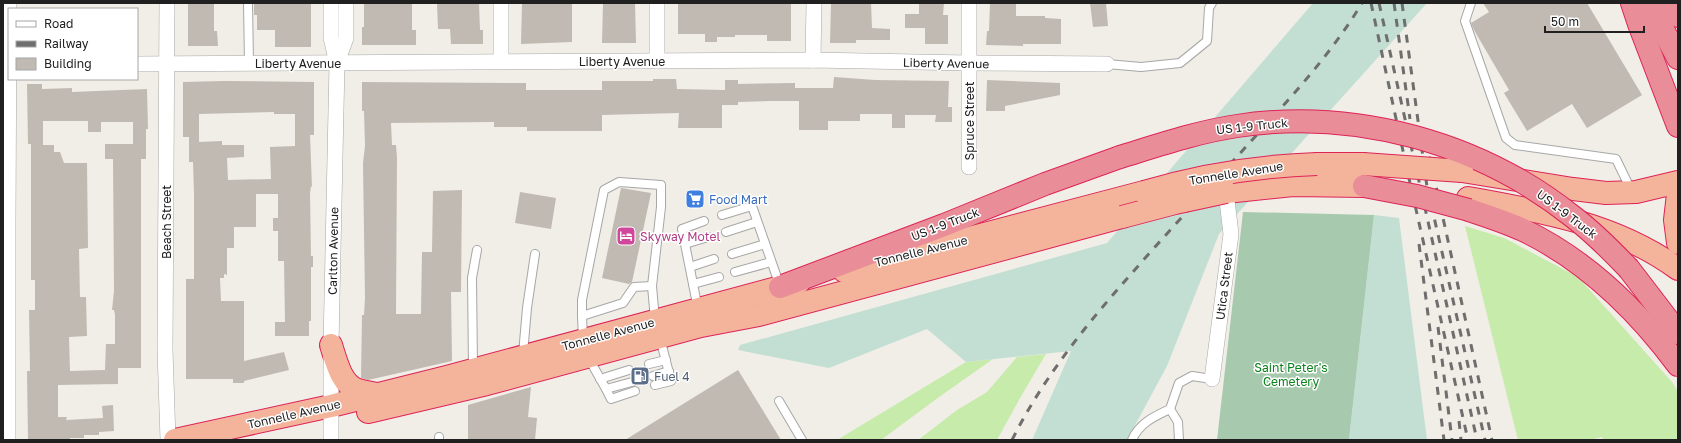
<svg xmlns="http://www.w3.org/2000/svg" width="1681" height="443" font-family="'Golos Text',sans-serif">
	<style>
		.grass { fill: #c6ebab }
		.wetland { fill: #c3dfd4 }
		.cemetery { fill: #a7caae }
		.building { fill: #c1bab2; fill-rule: evenodd }
		.lines { fill: none; stroke-linecap: round; stroke-linejoin: round }
		.service-casing { stroke: #a7a7a7; stroke-width: 10 }
		.minor-casing { stroke: #a7a7a7; stroke-width: 16 }
		.tertiary-casing { stroke: #a7a7a7; stroke-width: 20 }
		.trunk-casing { stroke: #de2357; stroke-width: 24 }
		.motorway-casing { stroke: #de2357; stroke-width: 24 }
		.service { stroke: #fff; stroke-width: 8 }
		.minor { stroke: #fff; stroke-width: 15 }
		.tertiary { stroke: #fff; stroke-width: 19 }
		.trunk { stroke: #f3b49b; stroke-width: 22 }
		.motorway { stroke: #e98d98; stroke-width: 22 }
		.rail { stroke: #6e6e6e; stroke-width: 3; stroke-dasharray: 8 8; stroke-linecap: butt }
		.trunk-bridge-casing { stroke: #de2357; stroke-width: 24; stroke-linecap: butt }
		.motorway-bridge-casing { stroke: #de2357; stroke-width: 24; stroke-linecap: butt }
		.trunk-bridge { stroke: #f3b49b; stroke-width: 22 }
		.motorway-bridge { stroke: #e98d98; stroke-width: 22 }
		.labels { text-anchor: middle; dominant-baseline: central; stroke-width: 3; stroke-linejoin: round; paint-order: stroke }
		.street-label { font-size: 12px; fill: #202020; stroke: #fff }
		.shop-label { font-size: 12px; fill: #366cbe; stroke: #fff; text-anchor: start }
		.hotel-label { font-size: 12px; fill: #b23c85; stroke: #fff; text-anchor: start }
		.park-label { font-size: 12px; fill: #0a821c; stroke: #fff }
		.service-label { font-size: 12px; fill: #4e5e75; stroke: #fff; text-anchor: start }
	</style>
	<rect width="100%" height="100%" fill="#f0eee6"/>
	<g class="grass">
		<path d="M1465,226L1504,238L1578,277L1672,382L1678,391V440H1603L1602,437L1590,440H1518Z"/>
		<path d="M1046,354L1020,398L997,440H918L957,410L987,392L1017,357Z"/>
		<path d="M993,359L939,397L881,440H837L966,362Z"/>
	</g>
	<g class="wetland">
		<path d="M1313,3H1427L1219,234L1167,366L1127,440H1032L1071,351L966,362L927,329L829,368L738,350L740,345L1107,243Z"/>
		<path d="M1374,215L1399,218L1427,440H1349Z"/>
	</g>
	<path class="cemetery" d="M1243,212L1374,215L1349,440H1217Z"/>
	<g class="building">
		<path d="M188,3H214V31H217L218,46H188Z"/>
		<path d="M254,3H311V47H275V30H257V15H254Z"/>
		<path d="M364,3H412V30H416V45H362V27H364Z"/>
		<path d="M437,3H479L480,30H483V44H451L450,29H438Z"/>
		<path d="M522,3H572V42L521,44Z"/>
		<path d="M603,3H635L636,43H602Z"/>
		<path d="M678,3H791V41H767V35H735V37H717V42H705V34H678Z"/>
		<path d="M831,3H871L872,28L890,29V40H856V43H830Z"/>
		<path d="M919,3H944L943,15H948V44H925V28H905V14H919Z"/>
		<path d="M990,3H1016V16H1045V18L1061,19V44H1023V46L986,45L987,31H989Z"/>
		<path d="M1090,3H1106L1108,26L1093,27Z"/>
		<path d="M1483,3H1587L1642,95L1587,128L1572,104L1527,131L1504,93L1509,90L1474,30L1471,23L1489,12Z"/>
		<path d="M834,77L875,80L949,81L948,107H952V122H935L936,115H905V128H892V114H860V121H828V130H799V101H772L738,102V105H722V128H678L679,113L602,115V131H527V127H494V122L391,123L392,145H396L397,158L396,314H421L422,252H432L433,191L462,190L461,292H451L452,361L368,380L361,378L362,315H364L365,297L363,163L365,146L364,111H362V82L526,83V90H602V81H653V79H676L677,89L725,90V80H738V84L795,83V88H833Z"/>
		<path d="M987,80L1060,83V95L1005,106V111H986Z"/>
		<path d="M223,81L314,82V135H310L312,187L311,186L310,194L311,256H313V267H311V321H309V336H275V322H285L284,261H278V231H273V218H278V194H256V227H234V248H227V275L224,274V278H220L221,301H244V361L284,352L289,370L244,381V383H233V379H186V279H194V194L193,162H189V137H183V82ZM274,112V114H295V146L270,147L271,179L228,180L227,158L244,157V145H222V141L199,142V114Z"/>
		<path d="M27,84H42V89L72,88V92L147,89L148,129H146V159H141V368H118V384L58,385V417H67L66,420L103,418L102,406L113,405L114,431L99,432V435H84V438H70V440H28L27,371H30L29,310H35V280H31V144H28ZM43,121H88V132H101V122H133V144H105V159H113L114,291L112,310H114L115,315V344H106L105,370H102L70,371L69,337L87,336L86,297H80L79,249L88,248L87,163H64L60,152H54V145H43Z"/>
		<path d="M621,188L651,193L632,282L629,284L602,278Z"/>
		<path d="M520,192L556,198L551,229L515,223Z"/>
		<path d="M738,370L781,440H625Z"/>
		<path d="M531,387L528,417L537,418L535,440H468V405Z"/>
	</g>
	<g class="lines">
		<g class="service-casing">
			<g id="service">
				<path d="M248,3L249,63"/>
				<path d="M1471,3L1465,21L1506,138L1515,145L1616,159L1631,190"/>
				<path d="M1107,64L1141,67L1180,63L1207,41L1209,8L1212,3"/>
				<path d="M722,215L752,206L780,286"/>
				<path d="M726,232L757,222"/>
				<path d="M685,244L708,237"/>
				<path d="M732,254L765,244"/>
				<path d="M690,267L714,259"/>
				<path d="M735,272L771,262"/>
				<path d="M693,284L719,277"/>
				<path d="M698,309L682,229L704,221"/>
				<path d="M582,316V300L604,190L619,182L661,185V207L652,286L655,320"/>
				<path d="M583,339L582,316L623,303L634,287L652,286"/>
				<path d="M523,354L527,308L535,254"/>
				<path d="M588,357L606,389L632,382"/>
				<path d="M649,364L666,360"/>
				<path d="M473,368L472,278L477,250"/>
				<path d="M653,376L669,371"/>
				<path d="M600,379L629,370"/>
				<path d="M655,385L671,381L660,338"/>
				<path d="M606,389L611,399L635,391"/>
				<path d="M779,401L802,440"/>
				<path d="M1170,409L1178,422L1179,440"/>
				<path d="M439,440V437"/>
				<path d="M1132,440C1139,423 1155,416 1170,409L1179,383L1192,376L1212,379"/>
			</g>
		</g>
		<g class="minor-casing">
			<g id="minor">
				<path d="M167,3L165,350L168,440"/>
				<path d="M813,60L814,3"/>
				<path d="M501,61V3"/>
				<path d="M657,61V3"/>
				<path d="M337,63L346,38V3"/>
				<path d="M137,64L813,60L969,63L1107,64"/>
				<path d="M969,167V3"/>
				<path d="M1212,379L1231,234L1226,192"/>
				<path d="M331,440V345L337,63L331,38V3"/>
			</g>
		</g>
		<g class="tertiary-casing">
			<path id="tertiary" d="M6,440V223L7,3"/>
		</g>
		<g class="trunk-casing">
			<g id="trunk">
				<path d="M1317,164H1363"/>
				<path d="M1462,171L1573,189L1606,193L1636,192L1678,182"/>
				<path d="M1226,192L1293,185L1364,186"/>
				<path d="M1678,194L1675,220L1678,243"/>
				<path d="M1468,198C1541,211 1617,224 1678,269"/>
				<path d="M844,271L1144,192"/>
				<path d="M331,345C336,360 341,385 358,390C364,392 371,393 377,394"/>
				<path d="M368,412L487,384L701,326L759,315L1122,217"/>
				<path d="M175,440L331,406L447,377L799,282"/>
			</g>
		</g>
		<g class="motorway-casing">
			<g id="motorway">
				<path d="M1632,3L1639,24L1678,126"/>
				<path d="M1649,3L1678,58"/>
				<path d="M1672,3L1678,16"/>
				<path d="M1469,210C1487,216 1506,222 1523,230C1586,260 1637,310 1678,365"/>
				<path d="M1629,269L1678,333"/>
				<path d="M780,287L944,225L1045,184L1120,157"/>
			</g>
		</g>
		<use href="#service" class="service"/>
		<use href="#minor" class="minor"/>
		<use href="#tertiary" class="tertiary"/>
		<use href="#trunk" class="trunk"/>
		<use href="#motorway" class="motorway"/>
		<g class="rail">
			<path d="M1371,3L1408,174L1468,440"/>
			<path d="M1379,3L1477,440"/>
			<path d="M1394,3L1410,119"/>
			<path d="M1402,3L1430,209"/>
			<path d="M1426,141L1492,440"/>
			<path d="M1431,204L1485,440"/>
			<path d="M1419,244L1444,440"/>
			<path d="M1438,327L1452,440"/>
			<path d="M1459,421L1461,440"/>
			<path d="M1012,440C1045,374 1091,319 1139,265C1177,222 1215,181 1253,139C1292,96 1332,53 1362,3"/>
		</g>
		<g class="trunk-bridge-casing">
			<g id="trunk-bridge">
				<path d="M1363,164L1462,171"/>
				<path d="M1144,192C1201,175 1258,166 1317,164"/>
				<path d="M1122,217L1175,203L1226,192"/>
			</g>
		</g>
		<g class="motorway-bridge-casing">
			<g id="motorway-bridge">
				<path d="M1120,157C1159,145 1197,132 1237,126C1354,108 1479,142 1572,216C1593,232 1611,250 1629,269"/>
				<path d="M1364,186L1417,196L1469,210"/>
			</g>
		</g>
		<use href="#trunk-bridge" class="trunk-bridge"/>
		<use href="#motorway-bridge" class="motorway-bridge"/>
	</g>
	<defs>
		<g id="supermarket-square" transform="scale(1)"><rect x="-9" y="-9" width="18" height="18" rx="4" fill="#3f7fe0" stroke="#fff"/><path d="M-6-5.5h2.5l.6 2H6L4.5 2H-2.5L-4.4-4H-6ZM-1.5 3.2a1.3 1.3 0 1 0 .1 0ZM3 3.2a1.3 1.3 0 1 0 .1 0Z" fill="#fff"/></g>
		<g id="hotel-square" transform="scale(1)"><rect x="-9" y="-9" width="18" height="18" rx="4" fill="#d1479c" stroke="#fff"/><path d="M-6-4.5h1.5V1H6V5H4.5V3h-9V5H-6ZM-4 0a1.8 1.8 0 1 1 3.6 0ZM.5 0V-2.5h3Q6-2.5 6 0Z" fill="#fff"/></g>
		<g id="fuel-square" transform="scale(1)"><rect x="-9" y="-9" width="18" height="18" rx="4" fill="#5c6f8a" stroke="#fff"/><path d="M-5.5-6h7V0h2V4h1.3V-2.5L3-4.5l.8-.8L6-3V5H2.5V1h-1V6h-7ZM-4.2-4.7v3.2H.2V-4.7Z" fill="#fff"/></g>
	</defs>
	<g fill-rule="evenodd">
		<use href="#supermarket-square" x="695" y="199"/>
		<use href="#hotel-square" x="626" y="236"/>
		<use href="#fuel-square" x="640" y="376"/>
	</g>
	<g class="labels">
		<g class="street-label">
			<text x="622" y="61">Liberty Avenue</text>
			<text x="298" y="63">Liberty Avenue</text>
			<text transform="translate(946 63) rotate(1)">Liberty Avenue</text>
			<text transform="translate(969 121) rotate(-90)">Spruce Street</text>
			<text transform="translate(1252 126) rotate(-6)">US 1-9 Truck</text>
			<text transform="translate(1236 173) rotate(-9)">Tonnelle Avenue</text>
			<text transform="translate(1567 214) rotate(37)">US 1-9 Truck</text>
			<text transform="translate(166 222) rotate(-90)">Beach Street</text>
			<text transform="translate(945 224) rotate(-21)">US 1-9 Truck</text>
			<text transform="translate(333 251) rotate(-89)">Carlton Avenue</text>
			<text transform="translate(921 251) rotate(-14)">Tonnelle Avenue</text>
			<text transform="translate(1224 286) rotate(-83)">Utica Street</text>
			<text transform="translate(608 334) rotate(-15)">Tonnelle Avenue</text>
			<text transform="translate(294 414) rotate(-13)">Tonnelle Avenue</text>
		</g>
		<g class="shop-label">
			<text x="709" y="199">Food Mart</text>
		</g>
		<g class="hotel-label">
			<text x="640" y="236">Skyway Motel</text>
		</g>
		<g class="park-label">
			<text x="1291" y="367">Saint Peter's<tspan x="1291" dy="14">Cemetery</tspan></text>
		</g>
		<g class="service-label">
			<text x="654" y="376">Fuel 4</text>
		</g>
	</g>
	<rect width="1681" height="443" fill="none" stroke="#202020" stroke-width="8"/>
	<rect x="8" y="8" width="130" height="72" fill="#ffffff" stroke="#a6a6a6"/>
	<rect x="16" y="21" width="20" height="6" fill="#ffffff" stroke="#a6a6a6"/>
	<text x="44" y="28" font-size="12" fill="#202020">Road</text>
	<rect x="16" y="41" width="20" height="6" fill="#6e6e6e" stroke="#a6a6a6"/>
	<text x="44" y="48" font-size="12" fill="#202020">Railway</text>
	<rect x="16" y="58" width="20" height="12" fill="#c1bab2" stroke="#a6a6a6"/>
	<text x="44" y="68" font-size="12" fill="#202020">Building</text>
	<path d="M1545 26v6h99v-6" fill="none" stroke="#202020" stroke-width="2"/>
	<text x="1551" y="26" font-size="12" fill="#202020" stroke="#ffffff" stroke-width="3" paint-order="stroke">50 m</text>
</svg>
